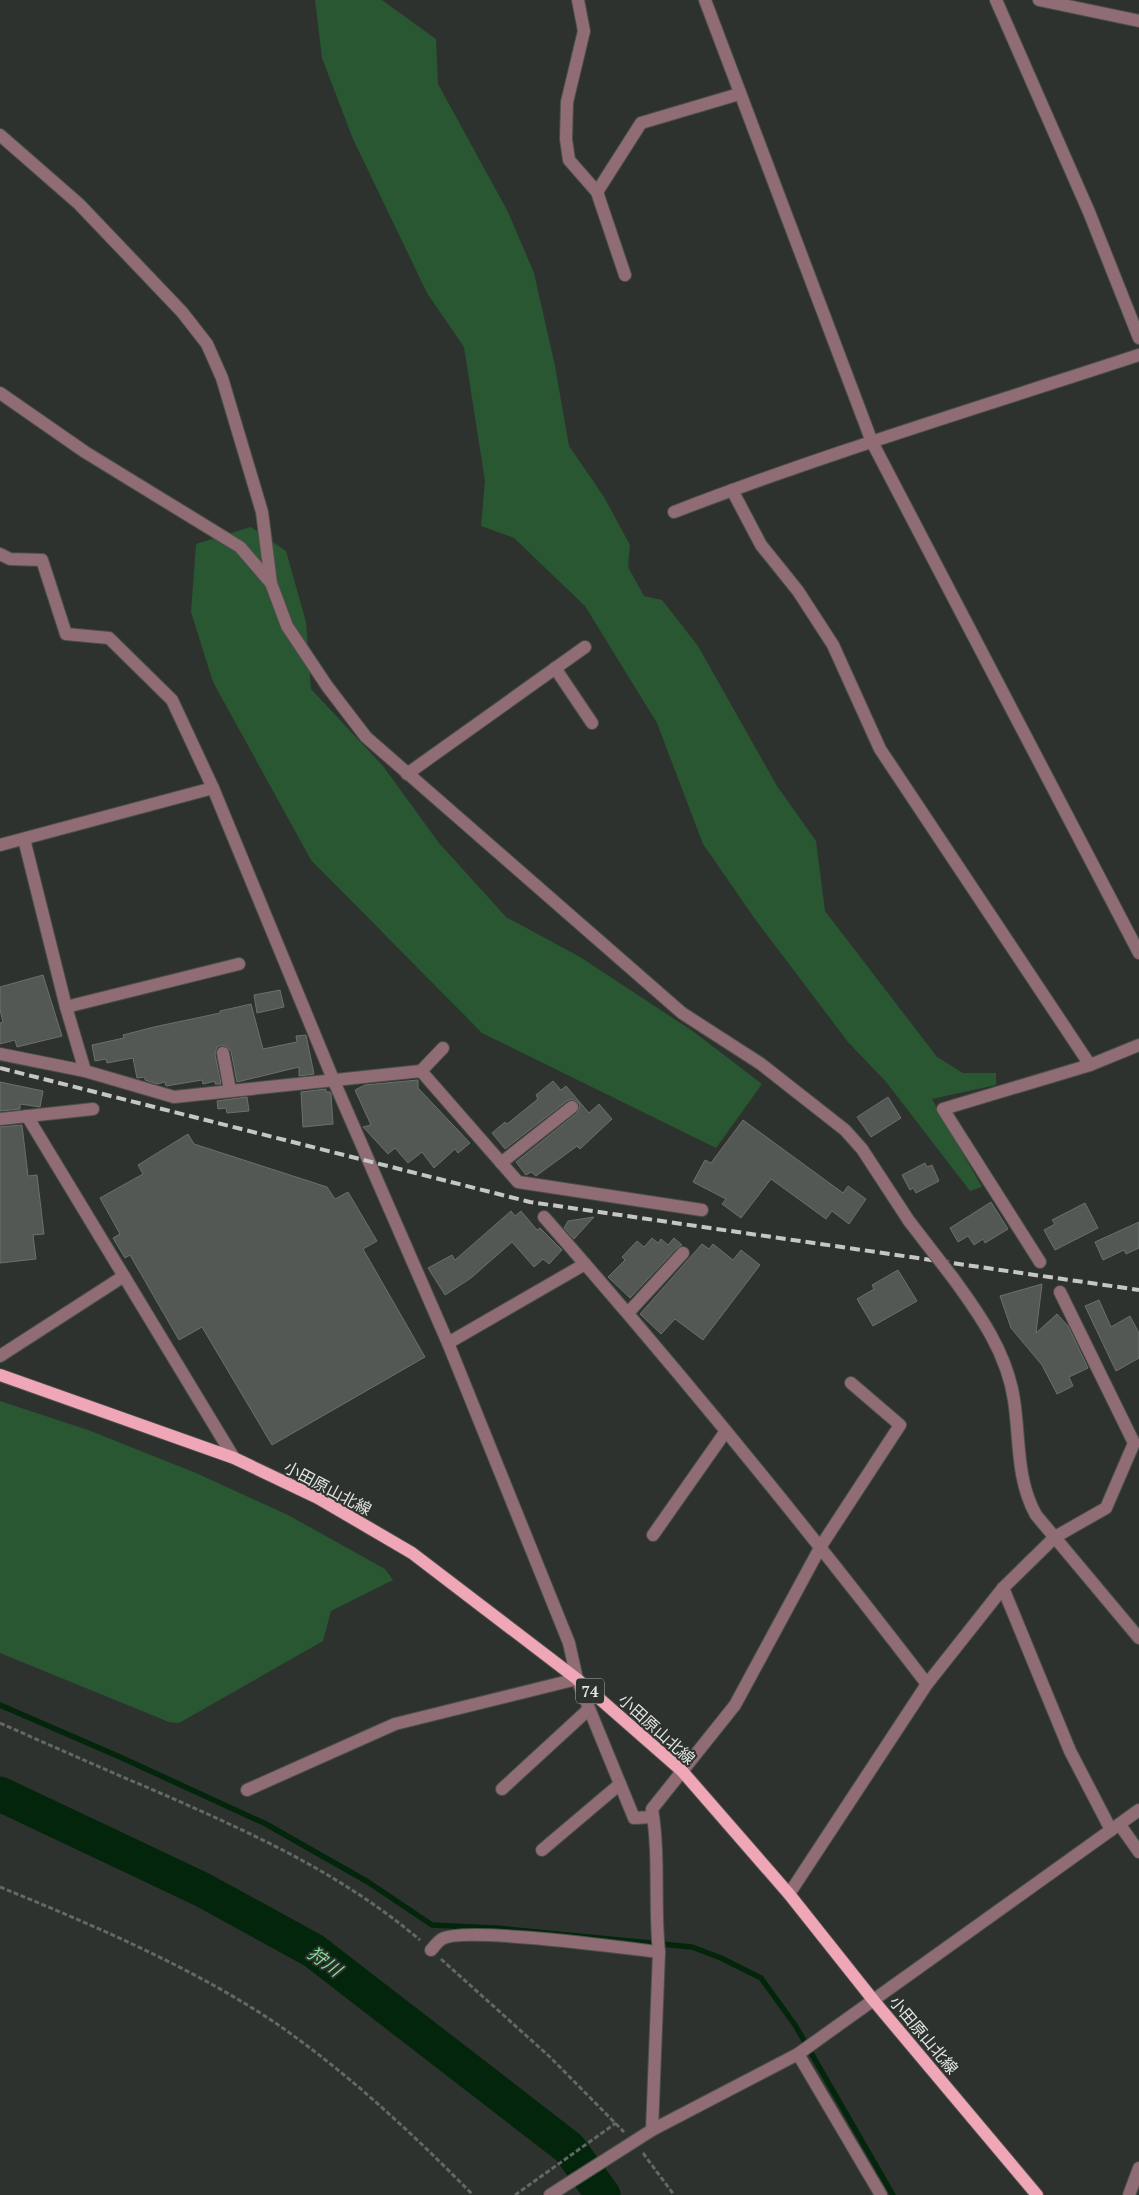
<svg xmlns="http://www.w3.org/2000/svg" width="1139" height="2195" font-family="'PT Serif','Noto Sans JP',serif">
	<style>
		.green { fill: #285732 }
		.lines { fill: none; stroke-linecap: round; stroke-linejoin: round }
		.stream { stroke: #02250b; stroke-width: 5.5 }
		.river { stroke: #02250b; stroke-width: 35 }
		.building { fill: #535854; stroke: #6b706b }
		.minor-casing { stroke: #4b4f4b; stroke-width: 14 }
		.major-casing { stroke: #4b4f4b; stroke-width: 14 }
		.path { stroke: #646864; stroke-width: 3; stroke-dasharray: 5 2.5; stroke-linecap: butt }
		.minor { stroke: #906c74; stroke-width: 12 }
		.major { stroke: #efa6b6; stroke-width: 12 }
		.rail { stroke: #c4c7c4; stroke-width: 4; stroke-dasharray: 10 5; stroke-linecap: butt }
		.minor-bridge-casing { stroke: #4b4f4b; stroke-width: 14; stroke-linecap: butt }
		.minor-bridge { stroke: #906c74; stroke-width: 12 }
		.labels { text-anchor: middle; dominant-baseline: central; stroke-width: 4; stroke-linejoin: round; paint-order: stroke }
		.shield { fill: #2e322e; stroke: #acafac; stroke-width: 1 }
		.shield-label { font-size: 15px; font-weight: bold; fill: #e2e5e2 }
		.street-label { font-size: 16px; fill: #e2e5e2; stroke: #2e322e }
		.water-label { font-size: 18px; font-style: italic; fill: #85df96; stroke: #2e322e }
	</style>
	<rect width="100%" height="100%" fill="#2e322e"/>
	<g class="green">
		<path d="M315,0H382L436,39L438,84L508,212L534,273L555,366L569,446L604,497L630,545L628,567L644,596L662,600L698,646L777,786L816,841L825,911L937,1057L963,1073H996V1085L932,1099L982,1187L970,1191L887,1083L848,1042L755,919L703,844L657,723L585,606L514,538L481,526L485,481L464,347L427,293L353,139L322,58Z"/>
		<path d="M251,527L286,551L306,622L311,689L383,766L439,843L506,917L580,957L694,1032L762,1084L716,1148L482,1033L311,860L213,682L191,612L196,544Z"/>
		<path d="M0,1401L88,1430L196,1473L288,1515L385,1569L393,1580L331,1611L323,1641L179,1723L169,1722L0,1653Z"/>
	</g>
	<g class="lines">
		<path class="stream" d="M0,1705L120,1757L266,1824L368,1882L432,1925L496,1928L692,1947L721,1958L761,1978L795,2025L893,2195"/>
		<path class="river" d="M0,1794L203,1890L314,1951L569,2148L603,2195"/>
	</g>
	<g class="building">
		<path d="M43,975L62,1036L17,1047L15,1040L0,1044V1023L3,1022L0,1010V987Z"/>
		<path d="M280,990L284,1007L257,1013L254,995Z"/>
		<path d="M251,1004L263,1049L297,1042L296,1036L306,1035L314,1074L299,1076V1067L237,1082L231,1051L226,1046L222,1045L217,1047L215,1054L221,1084H215V1081L203,1084L202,1080L166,1086L165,1082L157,1084L145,1080V1077L137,1078L133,1058L107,1063L106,1059L95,1061L92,1045L124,1038L123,1035L154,1027L220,1013V1011Z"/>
		<path d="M418,1080V1088L470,1143L458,1153L455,1149L434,1168L422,1152L408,1163L395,1148L388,1154L363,1127L371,1125L355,1090L365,1085Z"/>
		<path d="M553,1081L561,1090L566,1086L589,1113L599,1104L612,1119L580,1149L577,1146L536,1176L531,1172L526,1175L516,1162L577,1113L580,1106L578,1102L571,1099L567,1101L505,1149L492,1133L505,1122L507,1124L538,1099L536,1095Z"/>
		<path d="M0,1082L43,1091L40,1107L20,1104V1109L0,1111Z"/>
		<path d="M326,1089V1092H330L331,1094L333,1124L303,1127L301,1092Z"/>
		<path d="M247,1097L249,1111L227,1113L226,1108L218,1109L217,1101Z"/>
		<path d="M888,1097L901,1118L871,1137L857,1117Z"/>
		<path d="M743,1120L843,1193L848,1186L866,1199L849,1224L832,1211L826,1219L771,1179L741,1218L722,1204L726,1199L693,1182L705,1160L711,1163Z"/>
		<path d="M22,1125L28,1176L37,1175L44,1234L33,1235L36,1259L0,1263V1127Z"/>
		<path d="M188,1134L194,1144L327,1187L335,1199L348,1192L377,1241L363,1249L425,1357L272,1445L202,1327L179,1340L130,1255L125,1258L113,1238L120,1234L100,1198L143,1174L138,1165Z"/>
		<path d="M925,1163L927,1167L932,1165L939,1181L916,1193L913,1188L910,1190L902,1175Z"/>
		<path d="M991,1202L1008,1229L985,1243L983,1239L974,1245L968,1236L958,1242L950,1228Z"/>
		<path d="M1085,1203L1098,1228L1055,1250L1044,1230L1055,1224L1052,1220Z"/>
		<path d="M511,1211L515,1216L521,1211L537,1230L540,1228L562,1250L549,1264L543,1259L534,1267L512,1242L471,1278L445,1295L428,1268L452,1255L455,1260Z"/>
		<path d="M594,1217L574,1239L564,1228L568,1221Z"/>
		<path d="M1139,1222V1248L1126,1254L1124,1250L1103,1260L1095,1242Z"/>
		<path d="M652,1238L658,1243L661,1239L668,1245L674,1238L682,1245L677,1248L630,1298L608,1277L625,1260L622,1257L637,1241L644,1247Z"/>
		<path d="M702,1244L709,1249L713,1244L733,1260L741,1250L760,1265L703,1340L675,1319L661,1334L640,1314Z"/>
		<path d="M898,1270L917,1301L873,1326L857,1299L874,1289L872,1285Z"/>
		<path d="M1042,1284L1036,1333L1057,1314L1068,1326L1088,1368L1069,1377L1073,1386L1057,1394L1042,1365L1011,1328L1000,1296Z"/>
		<path d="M1099,1300L1111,1327L1130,1316L1139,1333V1358L1116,1371L1085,1306Z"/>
	</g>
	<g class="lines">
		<g class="minor-casing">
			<g id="minor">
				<path d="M578,0L584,31L567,102L566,139L569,160L597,192L625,275"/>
				<path d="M705,0L872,442L1139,953"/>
				<path d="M996,0L1089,212L1139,338"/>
				<path d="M1039,0L1139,21"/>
				<path d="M0,135L79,204L182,312L207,344L222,378L262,512L271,583L287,626L327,686L366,737L682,1013L761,1064L845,1130L862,1149L909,1221"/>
				<path d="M597,192L641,123L739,94"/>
				<path d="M0,393L85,452L240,547L271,583"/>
				<path d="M732,490L761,545L798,591L833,645L880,749L1090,1065"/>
				<path d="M674,512C827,453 984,406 1139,355"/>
				<path d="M0,554L10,559L42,560L66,634L109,638L172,700L213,788L333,1079L448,1343L569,1643L577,1679L634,1818L653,1817"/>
				<path d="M555,668L592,723"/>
				<path d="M407,774L585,647"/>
				<path d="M24,839L66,1007L85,1071"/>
				<path d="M0,845L213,788"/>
				<path d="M66,1007L239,964"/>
				<path d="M223,1053L230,1090"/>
				<path d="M0,1054L85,1071L174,1097L421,1071L518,1182L702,1210"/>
				<path d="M421,1071L443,1048"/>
				<path d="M27,1116L234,1458"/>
				<path d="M0,1119L93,1109"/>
				<path d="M501,1163L572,1107"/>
				<path d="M544,1217C677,1368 804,1524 927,1684"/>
				<path d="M1040,1262L943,1109L1090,1065L1139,1045"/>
				<path d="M953,1278C980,1315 1007,1353 1014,1400C1020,1439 1016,1479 1036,1515L1139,1638"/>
				<path d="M628,1313L683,1253"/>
				<path d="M448,1343L585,1264"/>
				<path d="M0,1356L124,1276"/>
				<path d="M653,1535L726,1431"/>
				<path d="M1003,1588L1070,1751L1111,1830"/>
				<path d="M502,1789L589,1709"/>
				<path d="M247,1790L395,1724L577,1679"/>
				<path d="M1120,1825L1139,1852"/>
				<path d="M542,1850L620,1784"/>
				<path d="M789,1894L927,1684L1003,1588L1055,1537L1106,1508L1134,1443L1060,1292"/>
				<path d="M431,1950C434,1947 438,1941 442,1939C464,1926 625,1948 659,1952"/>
				<path d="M798,2054L881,2195"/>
				<path d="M652,2130L659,1952C654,1905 660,1857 652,1809L735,1705L821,1546L900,1425L851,1383"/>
				<path d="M550,2195L652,2130L798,2054L1139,1810"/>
				<path d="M1129,2195L1139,2168"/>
			</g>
		</g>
		<g class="major-casing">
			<path id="major" d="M0,1375L234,1458L318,1498L412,1553L577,1679L682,1771L789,1894L874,2001L1037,2195"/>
		</g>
		<g class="path">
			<path d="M0,1723C56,1748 111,1772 167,1796C258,1836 343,1875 420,1940"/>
			<path d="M0,1887C93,1925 194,1968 277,2024C349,2074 412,2133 473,2195"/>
			<path d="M441,1959L550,2057L624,2132"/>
			<path d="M643,2153L674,2195"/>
			<path d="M515,2195L616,2123"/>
		</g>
		<use href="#minor" class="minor"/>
		<use href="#major" class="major"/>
		<path class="rail" d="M0,1068L530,1202L1139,1290"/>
		<g class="minor-bridge-casing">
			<path id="minor-bridge" d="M909,1221L953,1278"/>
		</g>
		<use href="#minor-bridge" class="minor-bridge"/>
	</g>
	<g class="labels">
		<rect class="shield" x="576" y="1678.5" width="28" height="25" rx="4"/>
		<g class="shield-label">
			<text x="590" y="1691">74</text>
		</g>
		<g class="street-label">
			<text transform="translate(328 1488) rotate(28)">小田原山北線</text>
			<text transform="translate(657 1729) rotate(42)">小田原山北線</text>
			<text transform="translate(924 2035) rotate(50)">小田原山北線</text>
		</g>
		<g class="water-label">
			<text transform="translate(325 1961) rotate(36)">狩川</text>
		</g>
	</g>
</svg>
